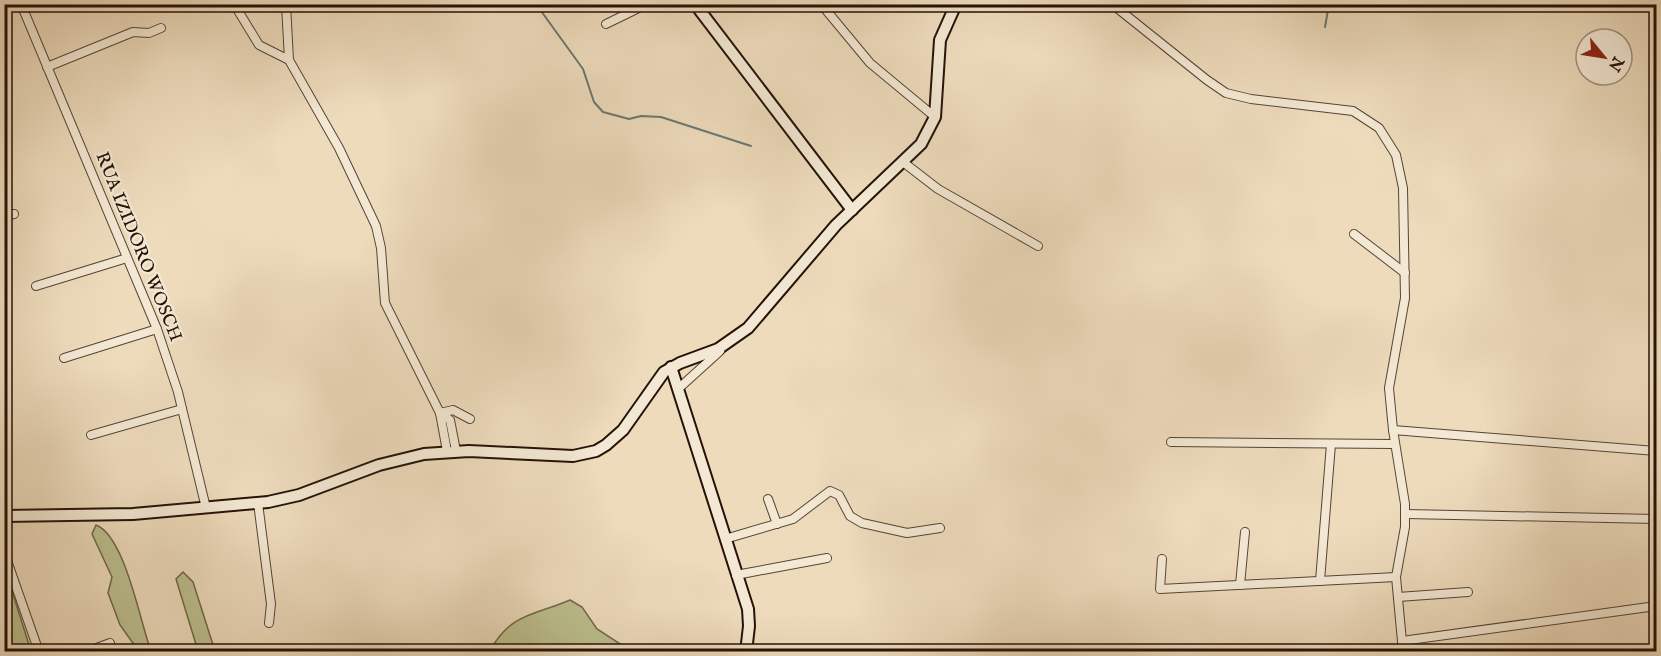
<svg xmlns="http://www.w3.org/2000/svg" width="1661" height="656" font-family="'IM FELL English',serif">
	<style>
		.green { fill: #bcbf8e; stroke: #70684b; stroke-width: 1.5 }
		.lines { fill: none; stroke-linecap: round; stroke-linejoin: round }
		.stream { stroke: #6b7770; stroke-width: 2 }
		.street-casing { stroke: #574435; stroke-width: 10 }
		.secondary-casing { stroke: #251208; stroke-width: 14 }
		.street { stroke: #f3e8d3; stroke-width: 8 }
		.secondary { stroke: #f3e8d3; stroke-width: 10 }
		.labels { text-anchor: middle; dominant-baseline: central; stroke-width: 4.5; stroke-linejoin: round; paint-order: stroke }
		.street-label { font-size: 18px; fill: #251208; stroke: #f3e8d3 }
	</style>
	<rect width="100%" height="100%" fill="#eddbbc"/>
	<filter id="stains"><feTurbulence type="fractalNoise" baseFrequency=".00333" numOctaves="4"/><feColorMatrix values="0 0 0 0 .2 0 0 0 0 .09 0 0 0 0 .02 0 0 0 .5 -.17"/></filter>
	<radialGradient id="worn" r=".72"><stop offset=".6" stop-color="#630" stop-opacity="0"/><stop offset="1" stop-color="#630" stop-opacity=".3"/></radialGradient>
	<g class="green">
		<path d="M96,525C125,536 140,622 151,651H134L135,646L120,625L108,593L112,577L92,534Z"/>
		<path d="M5,569L31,651H10L5,634Z"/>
		<path d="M183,572L193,582L215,651H198L176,579Z"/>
		<path d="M570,600L582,607L597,629L631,651H490C510,613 536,615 570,600Z"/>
	</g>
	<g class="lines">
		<g class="stream">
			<path d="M536,4L583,69L594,102L603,112L629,119L641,116L661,117L751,146"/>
			<path d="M1325,27L1329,4"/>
		</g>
		<g class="street-casing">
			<g id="street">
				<path d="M21,4L157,329L178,392L206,508"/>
				<path d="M234,4L259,45L289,60"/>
				<path d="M286,4L289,60L339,148L376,226L381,248L385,303L440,413L447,451"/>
				<path d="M821,4L870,63L935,117"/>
				<path d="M1112,4L1207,80L1226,93L1251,99L1353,111L1379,128L1396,155L1403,188L1405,298L1389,388L1393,430L1405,504V527L1396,577L1403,652"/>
				<path d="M606,24L647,4"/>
				<path d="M47,67L133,32L149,33L161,28"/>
				<path d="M903,162L938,189L1038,246"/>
				<path d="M4,216L14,214"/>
				<path d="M1354,234L1405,273"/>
				<path d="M36,286L127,258"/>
				<path d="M64,358L157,329"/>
				<path d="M678,389L720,351"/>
				<path d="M440,413L450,420L456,451"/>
				<path d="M440,413L453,410L470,419"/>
				<path d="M1393,430L1656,451"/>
				<path d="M91,435L182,409"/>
				<path d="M1171,442L1395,444"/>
				<path d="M768,499L777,524"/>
				<path d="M258,503L271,604L269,623"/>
				<path d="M1406,514L1656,519"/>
				<path d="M725,539L793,519L830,491L839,495L850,516L862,523L907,533L940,528"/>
				<path d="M4,552L39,652"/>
				<path d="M1162,559L1160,589L1396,577"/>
				<path d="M736,575L827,558"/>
				<path d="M1320,581L1331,444"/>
				<path d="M1240,585L1245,532"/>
				<path d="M1398,597L1468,592"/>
				<path d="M1402,641L1656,606"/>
				<path d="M86,652L110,643"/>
			</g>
		</g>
		<g class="secondary-casing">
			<g id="secondary">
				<path d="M695,4L852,210"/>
				<path d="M671,367L748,609L749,626L746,652"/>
				<path d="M4,516L133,514L268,502L299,495L379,465L424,454L469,451L573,456L596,451L606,445L623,430L664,372L680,363L718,349L748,328L836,225L921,144L935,117L940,40L956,4"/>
			</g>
		</g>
		<use href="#street" class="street"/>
		<use href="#secondary" class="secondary"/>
	</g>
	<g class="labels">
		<g class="street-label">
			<text transform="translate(138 247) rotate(68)">RUA IZIDORO WOSCH</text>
		</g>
	</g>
	<rect width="1661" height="656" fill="none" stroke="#eddbbc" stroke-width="24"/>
	<rect x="6" y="6" width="1649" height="644" fill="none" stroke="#251208" stroke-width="3"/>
	<rect x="12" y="12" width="1637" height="632" fill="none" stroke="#251208" stroke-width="1.5"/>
	<g transform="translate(1604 57) rotate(120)"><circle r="28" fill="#f3e8d3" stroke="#a19282" stroke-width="1.5"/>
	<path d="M0-4.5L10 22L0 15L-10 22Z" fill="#8f2418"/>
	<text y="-9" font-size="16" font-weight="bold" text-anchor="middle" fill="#251208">N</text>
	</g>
	<rect width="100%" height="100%" filter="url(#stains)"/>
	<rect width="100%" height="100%" fill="url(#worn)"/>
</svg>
